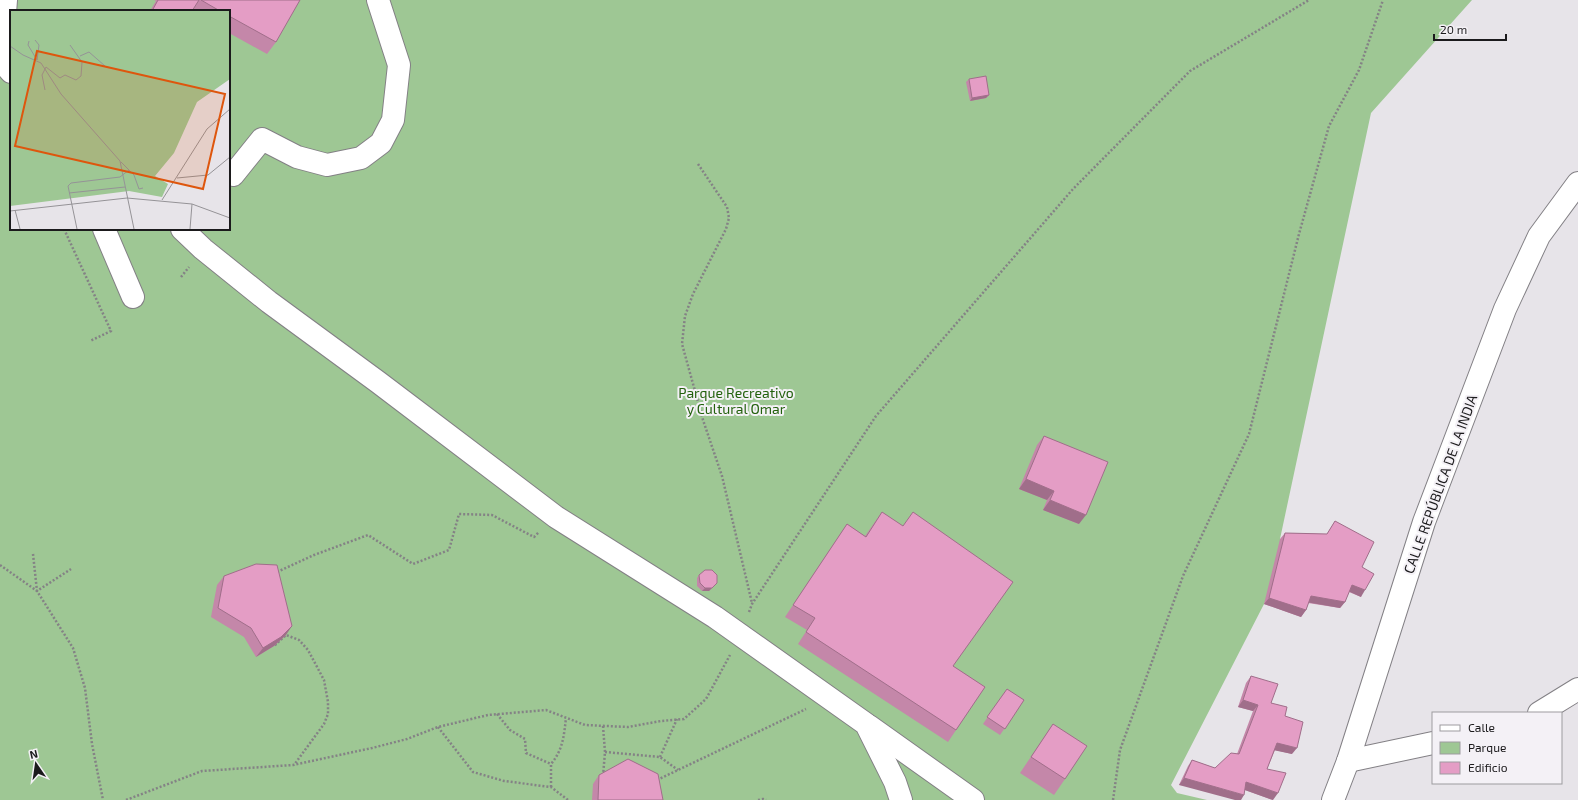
<svg xmlns="http://www.w3.org/2000/svg" width="1578" height="800" font-family="'Exo 2',sans-serif">
	<style>
		.green { fill: #9ec794; fill-rule: evenodd }
		.lines { fill: none; stroke-linecap: round; stroke-linejoin: round }
		.minor-casing { stroke: #838085; stroke-width: 24 }
		.path { stroke: #848285; stroke-width: 2.5; stroke-dasharray: 2 2; stroke-linecap: butt }
		.minor { stroke: #fff; stroke-width: 22 }
		.wall { fill: #c487a9 }
		.shaded-wall { fill: #a06e8a }
		.building { fill: #e49dc5; stroke: #a06e8a }
		.labels { text-anchor: middle; dominant-baseline: central; stroke-width: 4; stroke-linejoin: round; paint-order: stroke }
		.park-label { font-size: 14px; fill: #23610d; stroke: #f4f1f6 }
		.street-label { font-size: 14px; fill: #1b1a1c; stroke: #f4f1f6 }
		.inset-road { fill: none; stroke: #959397; stroke-width: 1 }
		.view { fill: #de560d; fill-opacity: 0.15; stroke: #de560d; stroke-width: 2 }
		.inset-edge { fill: none; stroke: #1b1a1c; stroke-width: 2 }
	</style>
	<rect width="100%" height="100%" fill="#e7e4e9"/>
	<path class="green" d="M0,0H1472L1371,113L1280,539L1283,567L1171,785L1177,793L1207,800H0ZM11,11H229V229H11Z"/>
	<g class="lines">
		<g class="minor-casing">
			<g id="minor">
				<path d="M0,59L11,72L5,13L6,0"/>
				<path d="M229,172L233,175L262,139L297,157L327,165L361,158L381,143L393,120L399,65L378,0"/>
				<path d="M104,229L133,297"/>
				<path d="M182,229L203,249L269,302L378,382L556,517L715,617L866,724L895,782L901,800"/>
				<path d="M1539,713L1578,689"/>
				<path d="M869,726L973,800"/>
				<path d="M1348,761L1433,743"/>
				<path d="M1333,800L1348,761L1424,522L1505,309L1539,236L1578,183"/>
			</g>
		</g>
		<g class="path">
			<path d="M698,164L727,207L729,218L726,229L693,294L685,316L682,344L703,420L722,476L752,603"/>
			<path d="M64,229L111,331L90,341"/>
			<path d="M181,277L189,267"/>
			<path d="M33,554L37,591L71,569"/>
			<path d="M0,565L37,591L73,648L85,688L92,744L103,800"/>
			<path d="M277,572L314,555L368,535L413,564L449,550L459,514L492,515L534,537L539,532"/>
			<path d="M749,612L752,604L876,416L1073,189L1190,71L1309,0"/>
			<path d="M272,644L274,646L286,635L299,640L308,650L324,680L328,702V714L324,724L294,765"/>
			<path d="M497,714L510,730L525,739L526,753L551,764"/>
			<path d="M603,726L605,752L603,776"/>
			<path d="M438,727L473,772L504,781L551,787L568,800"/>
			<path d="M605,752L660,757L678,770"/>
			<path d="M660,757L677,719"/>
			<path d="M657,780L806,709"/>
			<path d="M551,787V764C563,750 564,735 566,718"/>
			<path d="M126,800L202,771L293,765L372,748L407,739L438,727L488,715L546,710L585,725L628,727L661,721L684,719L706,699L730,655"/>
			<path d="M758,800L763,799L766,800"/>
			<path d="M1113,800L1120,750L1183,576L1249,434L1299,234L1329,126L1359,70L1383,0"/>
		</g>
		<use href="#minor" class="minor"/>
	</g>
	<g class="wall">
		<path d="M154,0H300L276,42L267,54L229,33V11H150L156,1Z"/>
		<path d="M969,79L989,95L986,98L970,101L966,82Z"/>
		<path d="M1044,436L1079,524L1043,510L1047,500L1019,489L1037,445Z"/>
		<path d="M882,512L953,666L985,687L948,742L798,644L807,630L785,617L847,524L865,536Z"/>
		<path d="M1335,521L1362,567L1361,597L1349,592L1345,602L1340,608L1308,603L1306,610L1301,617L1264,604L1280,539L1285,533L1327,534Z"/>
		<path d="M699,575L717,583L709,591H702L697,586V578Z"/>
		<path d="M224,576L286,635L274,646L256,657L244,637L211,617L217,585Z"/>
		<path d="M1251,676L1271,703L1285,716L1292,754L1275,750L1267,769L1273,800L1245,790L1179,785L1188,766L1192,760L1215,768L1237,754L1253,711L1238,707L1246,683Z"/>
		<path d="M1007,689L1024,700L1000,735L983,724Z"/>
		<path d="M1053,724L1065,779L1054,795L1020,773Z"/>
		<path d="M599,775L663,800H592L593,784Z"/>
	</g>
	<g class="shaded-wall">
		<path d="M989,95L986,98L970,101L972,98Z"/>
		<path d="M1026,479L1054,491L1047,500L1019,489Z"/>
		<path d="M1050,500L1086,515L1079,524L1043,510Z"/>
		<path d="M717,583L709,591H702L705,588Z"/>
		<path d="M1352,585L1365,590L1361,597L1348,591Z"/>
		<path d="M1311,596L1345,602L1340,608L1306,602Z"/>
		<path d="M1269,598L1306,610L1301,617L1264,604Z"/>
		<path d="M292,626L286,635L274,646L256,657L263,648Z"/>
		<path d="M1243,700L1258,705L1253,711L1238,707Z"/>
		<path d="M1277,743L1297,748L1292,754L1273,750Z"/>
		<path d="M1184,778L1244,795L1241,800H1235L1179,785Z"/>
		<path d="M1246,782L1278,793L1273,800L1242,789Z"/>
	</g>
	<g class="building">
		<path d="M158,0H199L192,11H186L184,10L183,11H152Z"/>
		<path d="M201,0H300L276,42L229,16V11H220Z"/>
		<path d="M986,76L989,95L972,98L969,79Z"/>
		<path d="M1044,436L1108,462L1086,515L1050,500L1054,491L1026,479Z"/>
		<path d="M882,512L903,526L913,512L1013,582L953,666L985,687L956,730L806,632L815,618L793,605L847,524L866,537Z"/>
		<path d="M1335,521L1374,542L1362,567L1374,574L1365,590L1352,585L1345,602L1311,596L1306,610L1269,598L1285,533L1327,534Z"/>
		<path d="M256,564L277,565L292,626L281,637L263,648L251,628L218,608L224,576Z"/>
		<path d="M705,570H712L717,575V583L712,588H705L700,583L699,575Z"/>
		<path d="M1251,676L1278,684L1271,703L1287,707L1285,716L1303,722L1297,748L1277,743L1267,769L1286,773L1278,793L1246,782L1244,795L1184,778L1192,760L1215,768L1231,753L1239,754L1258,705L1243,700Z"/>
		<path d="M1007,689L1024,700L1005,729L987,717Z"/>
		<path d="M1053,724L1087,746L1065,779L1031,757Z"/>
		<path d="M628,759L658,774L663,800H598L599,775Z"/>
	</g>
	<g class="labels">
		<g class="park-label">
			<text x="736" y="392">Parque Recreativo<tspan x="736" dy="16">y Cultural Omar</tspan></text>
		</g>
		<g class="street-label">
			<text transform="translate(1440 484) rotate(-70)">CALLE REPÚBLICA DE LA INDIA</text>
		</g>
	</g>
	<g transform="translate(10 10)">
		<rect width="220" height="220" fill="#e7e4e9"/>
		<path d="M0,1H220V69L187,92L164,143L145,166L158,174L152,187L119,181L0,196Z" fill="#9ec794"/>
		<path class="inset-road" d="M19,31L18,35L27,50L29,35L25,30M0,36L13,45L31,53L51,84L110,151L124,219M70,46L79,42L95,56M35,80L32,65L36,57L50,68L55,65L66,70L71,66L72,52L60,35M111,152L124,165L129,179L133,178M167,168L198,165L220,147M59,183L115,177M152,190L197,119L220,99M5,200L10,219M0,201L117,188L182,194L220,208M67,219L58,176L61,173L110,167L119,160M180,219L182,194"/>
		<path class="view" d="M27,41L215,84L193,179L5,136Z"/>
		<rect width="220" height="220" class="inset-edge"/>
	</g>
	<rect x="1432" y="712" width="130" height="72" fill="#f4f1f6" stroke="#9d9b9f"/>
	<rect x="1440" y="725" width="20" height="6" fill="#ffffff" stroke="#9d9b9f"/>
	<text x="1468" y="732" font-size="12" fill="#1b1a1c">Calle</text>
	<rect x="1440" y="742" width="20" height="12" fill="#9ec794" stroke="#9d9b9f"/>
	<text x="1468" y="752" font-size="12" fill="#1b1a1c">Parque</text>
	<rect x="1440" y="762" width="20" height="12" fill="#e49dc5" stroke="#9d9b9f"/>
	<text x="1468" y="772" font-size="12" fill="#1b1a1c">Edificio</text>
	<g transform="translate(36 764) rotate(347)" stroke="#f4f1f6" stroke-width="3" paint-order="stroke">
	<path d="M0-3L7 15L0 10L-7 15Z" fill="#1b1a1c"/>
	<text y="-6" font-size="11" font-weight="bold" text-anchor="middle" fill="#1b1a1c">N</text>
	</g>
	<path d="M1434 34v6h72v-6" fill="none" stroke="#1b1a1c" stroke-width="2"/>
	<text x="1440" y="34" font-size="12" fill="#1b1a1c" stroke="#f4f1f6" stroke-width="3" paint-order="stroke">20 m</text>
</svg>
